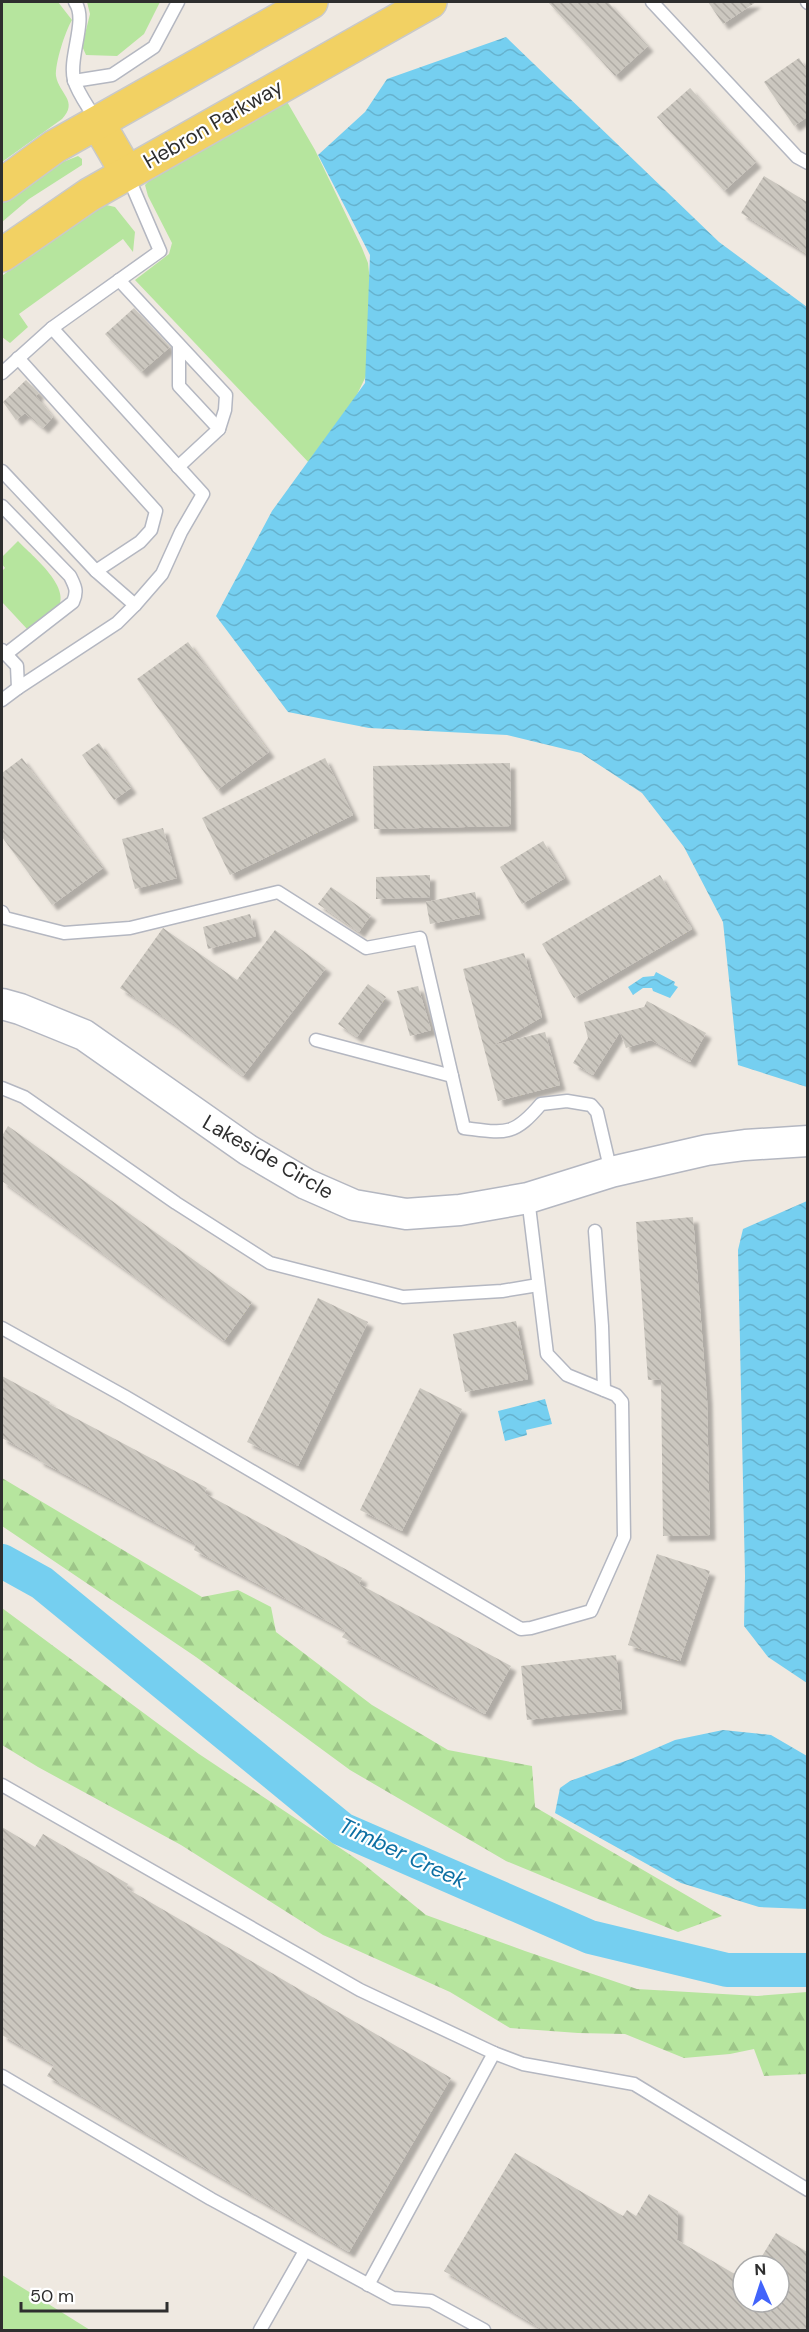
<svg xmlns="http://www.w3.org/2000/svg" width="809" height="2332" font-family="'DM Sans',sans-serif">
	<style>
		.grass { fill: #b6e59e }
		.forest { fill: url(#forest-firs) }
		.water { fill: url(#water-waves) }
		.lines { fill: none; stroke-linecap: round; stroke-linejoin: round }
		.river { stroke: #75cff0; stroke-width: 34 }
		.building { fill: url(#building-back-hatch); filter: url(#shadow) }
		.service-casing { stroke: #b4b7c1; stroke-width: 15 }
		.tertiary-casing { stroke: #b4b7c1; stroke-width: 33 }
		.primary-casing { stroke: #c9c9c9; stroke-width: 36 }
		.service { stroke: #fff; stroke-width: 12 }
		.tertiary { stroke: #fff; stroke-width: 30 }
		.primary { stroke: #f2d163; stroke-width: 33 }
		.labels { text-anchor: middle; dominant-baseline: central; stroke-width: 4.5; stroke-linejoin: round; paint-order: stroke }
		.street-label { font-size: 21px; fill: #2e2e2e; stroke: #fff }
		.water-label { font-size: 22px; font-style: italic; fill: #0d6fa3; stroke: #fff }
	</style>
	<defs>
		<pattern id="forest-firs" width="22" height="20" patternUnits="userSpaceOnUse" patternTransform="scale(1.5)"><rect width="22" height="20" fill="#b6e59e"/><path d="M5 1l3.5 6h-7zM16 11l3.5 6h-7z" fill="#9dc588"/></pattern>
		<pattern id="water-waves" width="16" height="10" patternUnits="userSpaceOnUse" patternTransform="scale(1.5)"><rect width="16" height="10" fill="#75cff0"/><path d="M0 5q4-4 8 0t8 0" fill="none" stroke="#66b2ce"/></pattern>
		<pattern id="building-back-hatch" width="6" height="6" patternUnits="userSpaceOnUse" patternTransform="scale(1.5)"><rect width="6" height="6" fill="#cbc7bf"/><path d="M-1 5l2 2M0 0l6 6M5-1l2 2" fill="none" stroke="#afaba4"/></pattern>
		<filter id="shadow"><feDropShadow dx="5.5" dy="5.5" stdDeviation="1.5" flood-color="#0004"/></filter>
	</defs>
	<rect width="100%" height="100%" fill="#efe9e1"/>
	<g class="grass">
		<path d="M2,2H58L72,20C65,32 55,63 56,76C59,94 79,101 62,119L2,162Z"/>
		<path d="M87,2H160L144,34L117,56L86,55L82,46L90,14Z"/>
		<path d="M286,100L315,150L362,248L368,263L372,301L369,370L343,423L312,466L135,280L169,254L172,243L148,196L145,185L159,170Z"/>
		<path d="M78,156L82,159V165L29,199L2,222V202L53,166Z"/>
		<path d="M102,204L115,207L135,232L133,252L123,239L19,314L28,327L10,343L2,337V276L60,230Z"/>
		<path d="M18,541C32,556 75,589 56,611C49,619 36,624 28,630L2,602V571L5,568L2,564V557Z"/>
		<path d="M2,2275L90,2330H2Z"/>
	</g>
	<g class="forest">
		<path d="M2,1478L202,1597L238,1590L271,1607L276,1632L372,1705L448,1750L532,1766L535,1807L722,1916L678,1932L506,1861L350,1770L196,1657L2,1526Z"/>
		<path d="M2,1608L199,1754L361,1862L426,1915L525,1951L637,1989L757,1996L807,1992V2074L764,2076L754,2049L730,2054L684,2058L625,2034L578,2033L510,2028L450,1992L323,1935L181,1845L38,1767L2,1745Z"/>
	</g>
	<g class="water">
		<path d="M506,37L719,242L807,307V1087L738,1065L723,922L684,847L642,793L581,753L507,735L369,728L288,712L216,616L272,511L365,383L370,255L318,155L365,112L387,79Z"/>
		<path d="M656,972L675,982L674,985L678,987L670,998L653,991L652,988H643L633,995L628,987L643,977L654,976Z"/>
		<path d="M807,1201V1683L768,1657L744,1626L745,1576L738,1250L743,1229Z"/>
		<path d="M545,1399L552,1424L526,1430L527,1435L505,1441L498,1411Z"/>
		<path d="M723,1730L771,1735L807,1756V1909L759,1907L681,1883L555,1813L560,1788L570,1781L631,1759L675,1740Z"/>
	</g>
	<g class="lines">
		<path class="river" d="M2,1561L42,1583L342,1829L590,1937L727,1970H808"/>
	</g>
	<g class="building">
		<path d="M548,2H608L648,46L615,76Z"/>
		<path d="M708,2H756L723,24Z"/>
		<path d="M799,58L807,70V117L794,126L764,82Z"/>
		<path d="M690,88L756,162L724,191L657,117Z"/>
		<path d="M764,176L807,202V254L741,213Z"/>
		<path d="M134,308L170,347L141,372L105,334Z"/>
		<path d="M26,380L39,393L36,396L53,417L43,428L25,413L16,420L3,402Z"/>
		<path d="M188,642L269,752L217,790L137,679Z"/>
		<path d="M99,743L131,788L114,800L82,755Z"/>
		<path d="M22,758L103,868L52,905L2,837V773Z"/>
		<path d="M325,758L353,815L230,875L202,818Z"/>
		<path d="M510,763L511,826L374,829L373,766Z"/>
		<path d="M163,828L177,878L135,889L122,839Z"/>
		<path d="M543,841L565,878L522,904L500,867Z"/>
		<path d="M430,875V897L376,899V877Z"/>
		<path d="M660,875L692,929L574,998L542,944Z"/>
		<path d="M331,887L371,915L359,932L318,904Z"/>
		<path d="M475,892L480,914L430,924L426,902Z"/>
		<path d="M250,914L256,936L208,949L203,927Z"/>
		<path d="M163,928L237,980L275,930L326,968L243,1076L174,1024L120,988Z"/>
		<path d="M524,953L542,1017L494,1045L545,1032L560,1085L498,1101L463,969Z"/>
		<path d="M368,984L386,997L357,1037L338,1024Z"/>
		<path d="M418,986L431,1030L410,1036L397,991Z"/>
		<path d="M647,1001L706,1033L690,1062L651,1040L626,1048L620,1032L593,1075L573,1063L588,1038L584,1022L644,1007Z"/>
		<path d="M8,1126L252,1302L224,1341L2,1181V1136Z"/>
		<path d="M693,1217L707,1399L710,1535L663,1536L661,1379L648,1380L636,1222Z"/>
		<path d="M318,1298L368,1322L298,1466L247,1442Z"/>
		<path d="M516,1321L528,1379L465,1392L453,1334Z"/>
		<path d="M2,1376L50,1402L49,1404L207,1488L204,1493L362,1578L359,1584L511,1666L485,1714L342,1637L346,1631L194,1550L196,1544L38,1460L39,1458L2,1438Z"/>
		<path d="M420,1388L462,1409L402,1531L360,1510Z"/>
		<path d="M657,1554L710,1571L680,1661L628,1645Z"/>
		<path d="M616,1655L622,1709L527,1720L521,1666Z"/>
		<path d="M2,1827L35,1847L43,1834L128,1884L126,1888L451,2078L349,2252L47,2076L54,2065L2,2035Z"/>
		<path d="M515,2153L623,2216L627,2210L636,2216L649,2194L678,2211L677,2240L743,2279V2302H779V2266H756L776,2233L807,2252V2331H545L444,2271Z"/>
	</g>
	<g class="lines">
		<g class="service-casing">
			<g id="service">
				<path d="M75,2C88,20 68,57 74,80C78,94 90,109 97,122"/>
				<path d="M652,2L797,157L808,163"/>
				<path d="M807,2L808,3"/>
				<path d="M74,81L112,75L154,47L178,2"/>
				<path d="M119,280L226,395L225,410L219,429L178,467"/>
				<path d="M52,328L203,494L181,532L162,574L135,605"/>
				<path d="M179,345V386L219,429"/>
				<path d="M18,358L156,511L151,530L140,542L96,571"/>
				<path d="M2,373L52,328L160,251L127,174"/>
				<path d="M2,471L96,571L135,605L117,623L18,688"/>
				<path d="M2,506L70,576C75,586 78,591 73,602L6,654"/>
				<path d="M2,650L17,666L18,688L2,700"/>
				<path d="M2,912L5,918L64,933L130,928L278,892L366,948L420,938L464,1128C505,1133 513,1137 541,1104L567,1101L591,1105L597,1112L611,1172"/>
				<path d="M316,1040L452,1076"/>
				<path d="M2,1088L24,1097L176,1203L270,1263L403,1297L502,1291L538,1285"/>
				<path d="M595,1231L602,1326L604,1390"/>
				<path d="M2,1328L124,1396L521,1629L531,1628L591,1611L624,1537L622,1402L616,1395L567,1375L547,1354L528,1198"/>
				<path d="M2,1785L360,1990L494,2053L523,2064L634,2084L808,2190"/>
				<path d="M2,2076L211,2199L393,2298L431,2301L484,2330"/>
				<path d="M368,2285L494,2053"/>
				<path d="M260,2330L305,2251"/>
			</g>
		</g>
		<g class="tertiary-casing">
			<path id="tertiary" d="M2,1004L20,1009L84,1035L248,1150L306,1184L354,1205L406,1214L460,1210L528,1198L611,1172L707,1150L745,1145L808,1141"/>
		</g>
		<g class="primary-casing">
			<g id="primary">
				<path d="M98,123L127,173"/>
				<path d="M2,185L54,147L311,2"/>
				<path d="M2,255L89,195L430,2"/>
			</g>
		</g>
		<use href="#service" class="service"/>
		<use href="#tertiary" class="tertiary"/>
		<use href="#primary" class="primary"/>
	</g>
	<g class="labels">
		<g class="street-label">
			<text transform="translate(213 124) rotate(-30)">Hebron Parkway</text>
			<text transform="translate(268 1157) rotate(30)">Lakeside Circle</text>
		</g>
		<g class="water-label">
			<text transform="translate(403 1853) rotate(25)">Timber Creek</text>
		</g>
	</g>
	<rect width="809" height="2332" fill="none" stroke="#2e2e2e" stroke-width="6"/>
	<g transform="translate(761 2284) rotate(357)"><circle r="28" fill="#ffffff" stroke="#ababab" stroke-width="1.5"/>
	<path d="M0-4.5L10 22L0 15L-10 22Z" fill="#4264fb"/>
	<text y="-9" font-size="16" font-weight="bold" text-anchor="middle" fill="#2e2e2e">N</text>
	</g>
	<path d="M21 2302v9h146v-9" fill="none" stroke="#2e2e2e" stroke-width="3"/>
	<text x="30" y="2302" font-size="18" fill="#2e2e2e" stroke="#ffffff" stroke-width="4.5" paint-order="stroke">50 m</text>
</svg>
